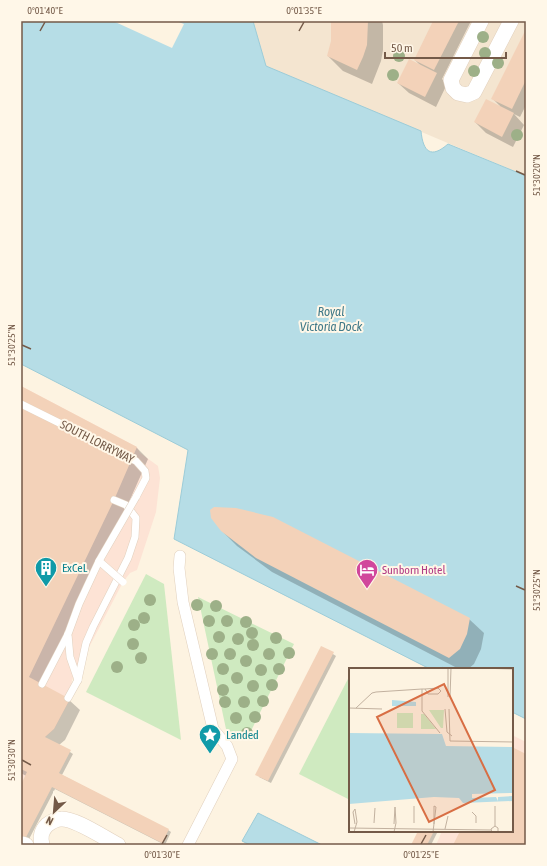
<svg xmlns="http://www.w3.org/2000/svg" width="547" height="866" font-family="'Asap Condensed',sans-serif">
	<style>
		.residential { fill: #f4e5d0 }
		.commercial { fill: #fde3d5 }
		.green { fill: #cfeac0 }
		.water { fill: #b6dde6; stroke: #9cccd8 }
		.pier { fill: #fdf3e1 }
		.shadow { fill: #0003 }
		.building { fill: #f3d2b9 }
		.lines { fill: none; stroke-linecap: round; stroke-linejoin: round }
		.service-casing { stroke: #e1d0bd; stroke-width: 8 }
		.pedestrian-casing { stroke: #e1d0bd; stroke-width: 12 }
		.minor-casing { stroke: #e1d0bd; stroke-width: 16 }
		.service { stroke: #fff; stroke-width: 7 }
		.pedestrian { stroke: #fff; stroke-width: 11 }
		.minor { stroke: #fff; stroke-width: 15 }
		.service-bridge-casing { stroke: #e1d0bd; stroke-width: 8; stroke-linecap: butt }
		.service-bridge { stroke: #fff; stroke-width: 7 }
		.tree { fill: #9db088 }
		.ticks { fill: none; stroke: #745a48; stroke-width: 1.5 }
		.labels { text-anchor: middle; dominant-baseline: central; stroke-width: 4; stroke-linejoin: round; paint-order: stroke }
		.street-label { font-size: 12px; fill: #745a48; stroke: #fff7e8 }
		.culture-label { font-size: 12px; fill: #0d838f; stroke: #fff7e8; text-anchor: start }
		.hotel-label { font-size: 12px; fill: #b23c85; stroke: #fff7e8; text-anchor: start }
		.water-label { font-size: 13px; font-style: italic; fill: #417a89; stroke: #fff7e8 }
		.inset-road { fill: none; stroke: #c2b19f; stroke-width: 1 }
		.view { fill: #d86e44; fill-opacity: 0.15; stroke: #d86e44; stroke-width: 2 }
		.inset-edge { fill: none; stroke: #745a48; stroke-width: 2 }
		.neatline { fill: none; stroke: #745a48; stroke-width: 1.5 }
		.ticks-label { font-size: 10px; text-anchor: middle; fill: #745a48 }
	</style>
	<rect width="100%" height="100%" fill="#fdf3e1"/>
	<path class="residential" d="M253,21H526V176L265,66Z"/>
	<g class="commercial">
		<path d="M21,386L137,447L140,453L158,466L160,478L156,512L137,570L130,573L123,582L72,680L70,699L54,729L45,737L21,784Z"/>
		<path d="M512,735L526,742V845H436L442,831H512Z"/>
	</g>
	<g class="green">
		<path d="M146,574L164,584L181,740L86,692Z"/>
		<path d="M198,597L294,644L246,741L226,729Z"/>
		<path d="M350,675V800L299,774Z"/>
	</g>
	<g class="water">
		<path d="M21,21H253L266,66L421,131C423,152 431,159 448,144L526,176V719L512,712V669H445L442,667L441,669H430L174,539L188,450L21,364Z"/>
		<path d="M258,813L322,845H250L242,841Z"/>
	</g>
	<path class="pier" d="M113,21H176L184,24L172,48Z"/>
	<g class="shadow">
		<path d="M332,21H382L383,25V50L381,61L372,84L343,71L328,56L332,41Z"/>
		<path d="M434,21H471L442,79L447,84L436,107L409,93L398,83L420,65L415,60Z"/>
		<path d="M526,31V105L520,117L514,114L524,125L513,147L486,133L475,122L500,106L493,99Z"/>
		<path d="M21,388L137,448L148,459L125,511L41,685L69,700L80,710L65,740L59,745L73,754L62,775L168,830L171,832L165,845L55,789L26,845L21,786L26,776L21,773Z"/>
		<path d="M222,531L469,619L484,633L481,649L474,664L468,669H459L272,572L237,546Z"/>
		<path d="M322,647L336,656L271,783L259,777Z"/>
		<path d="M419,831H438L431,845H412Z"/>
	</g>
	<g class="building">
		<path d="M331,21H368L367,45L363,57L357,70L327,56L331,41Z"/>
		<path d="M433,21H459L434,70L414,60Z"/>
		<path d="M526,29V80L512,109L491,99Z"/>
		<path d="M409,59L437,73L425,97L397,83Z"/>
		<path d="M486,99L514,113L502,137L474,122Z"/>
		<path d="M21,386L137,447L114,500L29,677L70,699L54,729L45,737L71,750L59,773L169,829L162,843L52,787L22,845H21V784L27,772L21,769Z"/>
		<path d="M214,507L236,508L273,517L470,618L467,634L460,649L449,658L256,558L221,531L211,518L210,510Z"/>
		<path d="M321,646L334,652L268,781L255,775Z"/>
		<path d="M512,747L526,754V845H453L460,831H512Z"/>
		<path d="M418,831H434L427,845H411Z"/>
	</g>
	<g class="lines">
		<g class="service-casing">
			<g id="service">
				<path d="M21,404L136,461L145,471L146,478L136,497"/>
				<path d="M68,634L70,657L78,680"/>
				<path d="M42,684L68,634"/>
				<path d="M68,698L78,680L86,643L93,627L128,558L135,537L136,518L126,505L114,500"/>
			</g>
		</g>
		<g class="pedestrian-casing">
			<path id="pedestrian" d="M180,556L179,568L183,602L213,729L227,746L232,759L188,845"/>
		</g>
		<g class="minor-casing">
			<g id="minor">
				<path d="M481,21L451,80L453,88L458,93L467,95L474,92L511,21"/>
				<path d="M23,844L26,845"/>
				<path d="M42,845C40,837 41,831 47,825C51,822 56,819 61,819C75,818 104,838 118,845"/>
			</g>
		</g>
		<use href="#service" class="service"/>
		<use href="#pedestrian" class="pedestrian"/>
		<use href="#minor" class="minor"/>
		<g class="service-bridge-casing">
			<g id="service-bridge">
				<path d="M99,561L123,582"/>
				<path d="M68,634L79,604L99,561L136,497"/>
			</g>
		</g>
		<use href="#service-bridge" class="service-bridge"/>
	</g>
	<g class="tree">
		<circle cx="483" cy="37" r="6"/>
		<circle cx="485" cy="53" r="6"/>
		<circle cx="399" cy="56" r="6"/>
		<circle cx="498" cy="63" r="6"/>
		<circle cx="474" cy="71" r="6"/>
		<circle cx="393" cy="75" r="6"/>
		<circle cx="517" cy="135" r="6"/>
		<circle cx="150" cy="600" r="6"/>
		<circle cx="197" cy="605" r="6"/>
		<circle cx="216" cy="606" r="6"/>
		<circle cx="144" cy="618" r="6"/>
		<circle cx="209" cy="621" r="6"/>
		<circle cx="227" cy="621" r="6"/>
		<circle cx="246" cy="622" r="6"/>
		<circle cx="134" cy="625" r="6"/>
		<circle cx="252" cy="633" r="6"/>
		<circle cx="219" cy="637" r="6"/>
		<circle cx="276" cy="638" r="6"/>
		<circle cx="238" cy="639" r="6"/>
		<circle cx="133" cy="644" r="6"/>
		<circle cx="253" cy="645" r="6"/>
		<circle cx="289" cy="653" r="6"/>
		<circle cx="212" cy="654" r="6"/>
		<circle cx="230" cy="654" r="6"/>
		<circle cx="269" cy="654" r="6"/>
		<circle cx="141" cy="658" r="6"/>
		<circle cx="246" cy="661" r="6"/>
		<circle cx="117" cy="667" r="6"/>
		<circle cx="223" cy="669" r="6"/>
		<circle cx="279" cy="669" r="6"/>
		<circle cx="261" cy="670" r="6"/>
		<circle cx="237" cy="678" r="6"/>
		<circle cx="272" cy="685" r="6"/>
		<circle cx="253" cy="686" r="6"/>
		<circle cx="223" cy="690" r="6"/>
		<circle cx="263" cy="701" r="6"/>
		<circle cx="225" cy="702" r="6"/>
		<circle cx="244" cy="702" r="6"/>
		<circle cx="255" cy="717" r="6"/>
		<circle cx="236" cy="718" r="6"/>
		<circle cx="247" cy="733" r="6"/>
	</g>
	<path class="ticks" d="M40,31L45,22M299,31L304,22M516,171L525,175M22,345L31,349M516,586L525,590M22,760L31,765M162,844L167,835M421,844L426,835"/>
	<defs>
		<g id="building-pin" transform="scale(1.15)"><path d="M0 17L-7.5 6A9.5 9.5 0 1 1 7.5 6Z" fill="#0f9aa8" stroke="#fff7e8"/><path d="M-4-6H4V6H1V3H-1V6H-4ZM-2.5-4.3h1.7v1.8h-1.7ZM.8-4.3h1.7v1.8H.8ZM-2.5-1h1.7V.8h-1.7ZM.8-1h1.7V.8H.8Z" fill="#fff"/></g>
		<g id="hotel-pin" transform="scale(1.15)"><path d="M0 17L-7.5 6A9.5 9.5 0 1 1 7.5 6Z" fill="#d1479c" stroke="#fff7e8"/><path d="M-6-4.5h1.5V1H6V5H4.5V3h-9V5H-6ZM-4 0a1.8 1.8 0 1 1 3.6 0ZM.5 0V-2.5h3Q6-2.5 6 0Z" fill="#fff"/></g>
		<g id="sight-pin" transform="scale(1.15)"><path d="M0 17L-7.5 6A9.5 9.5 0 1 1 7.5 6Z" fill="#0f9aa8" stroke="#fff7e8"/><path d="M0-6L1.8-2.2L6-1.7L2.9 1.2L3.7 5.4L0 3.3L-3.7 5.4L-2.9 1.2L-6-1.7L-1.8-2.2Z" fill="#fff"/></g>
	</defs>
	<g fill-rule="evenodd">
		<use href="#building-pin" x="46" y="568"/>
		<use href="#hotel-pin" x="367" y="570"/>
		<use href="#sight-pin" x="210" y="735"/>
	</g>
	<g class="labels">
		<g class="street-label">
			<text transform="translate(97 442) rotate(27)">SOUTH LORRYWAY</text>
		</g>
		<g class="culture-label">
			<text x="62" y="568">ExCeL</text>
			<text x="226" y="735">Landed</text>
		</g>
		<g class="hotel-label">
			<text x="382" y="570">Sunborn Hotel</text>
		</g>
		<g class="water-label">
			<text x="331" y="311">Royal<tspan x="331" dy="15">Victoria Dock</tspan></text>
		</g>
	</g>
	<g transform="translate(349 668)">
		<rect width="164" height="164" fill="#fdf3e1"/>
		<path d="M80,42H95L94,60H92ZM48,45H64V60H48ZM72,46H75L87,61H72Z" fill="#cfeac0"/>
		<path d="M43,32L67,34V38H43ZM0,65L93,66L97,78L164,79V133L114,135L110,130L85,129L0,136Z" fill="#b6dde6"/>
		<path d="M164,125V128L149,129V133L147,129L123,130V126Z" fill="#fdf3e1"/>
		<path class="inset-road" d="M128,0L164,1M73,21V43L91,65M99,29V0M101,29L102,0M0,40L33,41M7,40L23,25L27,24L73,21H76L89,20L92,23L89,26H79L76,21M96,41L98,64L103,68M100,41L101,73L164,74M123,144L127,148V155M25,155L26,140M65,155V138M146,158V138M0,160L142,162M96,161L99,148M5,164L8,154L6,141L4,144L6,156M45,164L47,155L46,139L45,156M84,164L87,139L85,138V156M143,164L142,161L146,158L149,160V164"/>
		<path class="view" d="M95,16L146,122L80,154L28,49Z"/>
		<rect width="164" height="164" class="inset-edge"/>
	</g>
	<rect width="547" height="866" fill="none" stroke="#fff7e8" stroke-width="44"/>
	<g transform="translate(54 812) rotate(206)" stroke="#fff7e8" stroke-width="3" paint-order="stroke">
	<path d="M0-3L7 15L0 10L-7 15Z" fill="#745a48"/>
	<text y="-6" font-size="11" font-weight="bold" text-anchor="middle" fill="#745a48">N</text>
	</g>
	<path d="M385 52v6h121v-6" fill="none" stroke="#745a48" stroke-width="2"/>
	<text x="391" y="52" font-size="12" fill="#745a48" stroke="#fff7e8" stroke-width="3" paint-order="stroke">50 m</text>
	<rect x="22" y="22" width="503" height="822" class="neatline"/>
	<g class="ticks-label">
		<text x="45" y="14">0°01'40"E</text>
		<text x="304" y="14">0°01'35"E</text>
		<text transform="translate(536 175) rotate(-90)" y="4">51°30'20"N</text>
		<text transform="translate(11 345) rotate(-90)" y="4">51°30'25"N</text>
		<text transform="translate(536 590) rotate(-90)" y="4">51°30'25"N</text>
		<text transform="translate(11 760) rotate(-90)" y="4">51°30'30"N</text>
		<text x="162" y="858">0°01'30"E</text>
		<text x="421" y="858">0°01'25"E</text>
	</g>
</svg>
